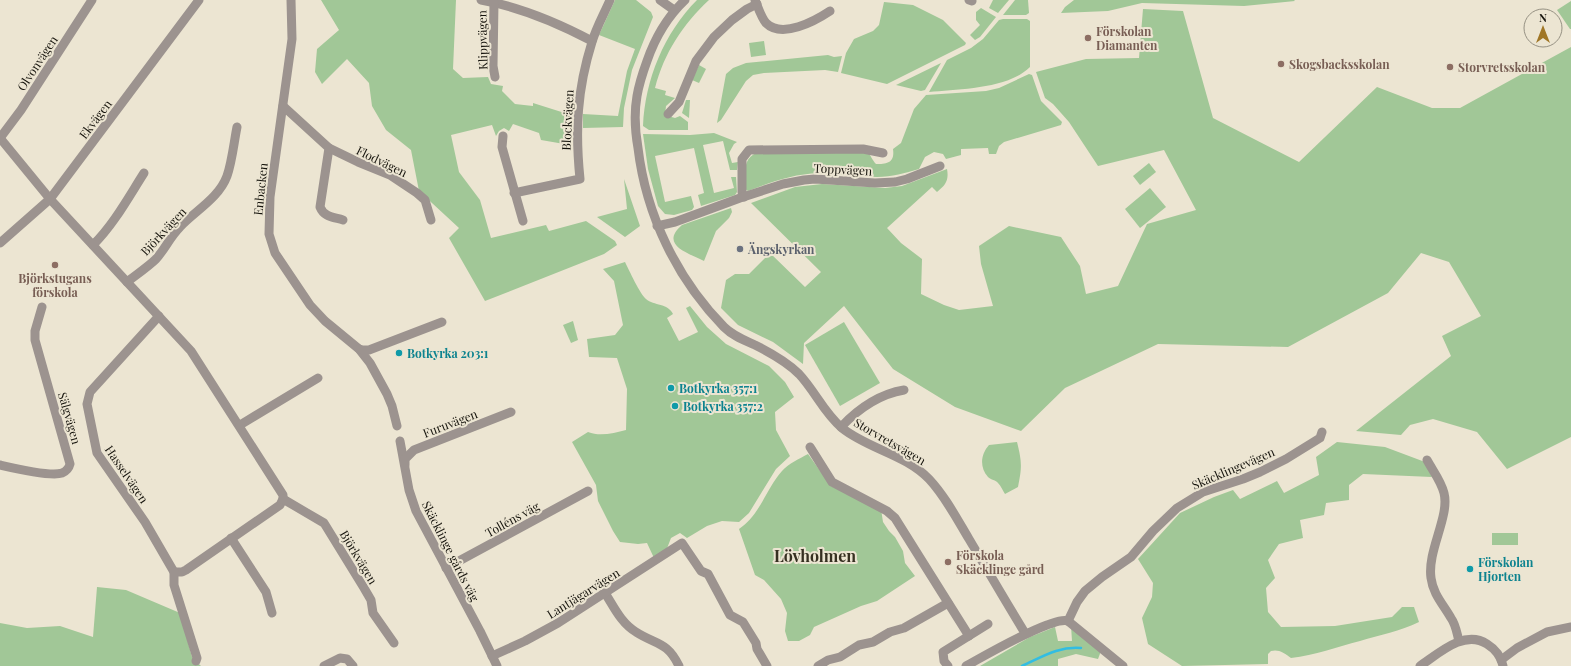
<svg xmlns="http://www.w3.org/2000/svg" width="1571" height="666" font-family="'Playfair Display',serif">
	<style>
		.green { fill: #a1c797 }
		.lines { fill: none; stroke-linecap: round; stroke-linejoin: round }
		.stream { stroke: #32bde2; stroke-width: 2.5 }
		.minor { stroke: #9c938f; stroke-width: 9 }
		.education-dot { fill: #8d6e63; stroke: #ece5d2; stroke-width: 1.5 }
		.worship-dot { fill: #6b7280; stroke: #ece5d2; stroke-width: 1.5 }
		.culture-dot { fill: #0f9aa8; stroke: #ece5d2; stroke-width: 1.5 }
		.labels { text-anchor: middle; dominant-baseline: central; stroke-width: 4; stroke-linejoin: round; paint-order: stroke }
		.education-label { font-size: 12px; font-weight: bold; fill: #785e54; stroke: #ece5d2; text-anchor: start }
		.street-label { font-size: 12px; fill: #15130c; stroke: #ece5d2 }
		.worship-label { font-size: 12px; font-weight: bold; fill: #5b616d; stroke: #ece5d2; text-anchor: start }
		.culture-label { font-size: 12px; font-weight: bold; fill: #0d838f; stroke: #ece5d2; text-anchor: start }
		.district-label { font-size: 16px; font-weight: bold; fill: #363021; stroke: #ece5d2 }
	</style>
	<rect width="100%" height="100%" fill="#ece5d2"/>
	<g class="green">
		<path d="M321,0H456L453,69L463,78L488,77L491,84L503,86L502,91L515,104L533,106V103L571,115L570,145L541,140L539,133L513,124L509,131L504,128L499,131L496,136L492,125L451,135L459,172L480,200L491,238L546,225L549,231L586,221L615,241L617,245L604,254L485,301L449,238L459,228L419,191L411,150L386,130L372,106L369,83L347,59L322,84L315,72L317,49L339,30Z"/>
		<path d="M615,0H636L651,12L653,17L632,70L624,108L623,127L583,128V114L618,116L627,71L635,49L599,35Z"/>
		<path d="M697,0H709C683,24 664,53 655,88L666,91L665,95L675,98L666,106L665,115L675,118L680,116L688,122V130H649L643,126C645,80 664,33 697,0Z"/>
		<path d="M993,0H1009L998,13L989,8Z"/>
		<path d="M1015,0H1028L1029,13L1026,15H1003Z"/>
		<path d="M1074,0H1294L1295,1L1244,6L1142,3L1108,11L1061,13L1065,7Z"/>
		<path d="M1571,1V29H1570L1557,10Z"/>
		<path d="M884,2L913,5L943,20L966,43L965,45L887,84L841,73L846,53L854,39L873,31L879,25Z"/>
		<path d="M981,8L996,17L980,37L975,40L970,35L980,25L976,20V12Z"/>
		<path d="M1143,9L1183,11L1213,118L1299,162L1377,87L1432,108H1460L1571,47V437L1507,469L1477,432L1433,419L1410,425L1401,435L1356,431L1451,356L1442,336L1481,316L1449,262L1421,253L1388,293L1288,347L1158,344L1065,388L1021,431L955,407L893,369L844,306L804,343L803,364L773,342L738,325L721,308L726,280L735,274H749L770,253L805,287L821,272L751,203L795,187L822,184L885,188L902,186L947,169C949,180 946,185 937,192L932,187L887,228L901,243L922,259L921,294L944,305L959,310L993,306L981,264L979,246L1009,226L1061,237L1080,266L1086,294L1118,286L1147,224L1196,210L1164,150L1098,166L1069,122L1053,104L1045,98L1036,72L1086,59L1139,58Z"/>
		<path d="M1003,19H1027L1030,21V67C1008,89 959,89 929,92L947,60L971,48L983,39L999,20Z"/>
		<path d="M764,41L766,55L751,57L749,43Z"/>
		<path d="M828,55L834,57L842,56L838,72L825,70L764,73L753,75L746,81L721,120L717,123L726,74L733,68L746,63Z"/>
		<path d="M941,63L925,90L921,91L896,85Z"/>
		<path d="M699,65L706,69L699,83L692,80Z"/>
		<path d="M1029,74L1032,75L1041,101L1062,122L1061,125L1004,142L999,146L996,154H989L988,148L961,149V155L946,159L943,154L934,152L925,157L919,169C905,173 892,177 877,177C858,177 838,173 819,173C793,174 771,182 748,191L745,189C745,175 742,158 757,153L867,152C871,155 872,160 876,164C887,164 895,163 893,149L901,143L914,109L926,95L986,91L999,88Z"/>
		<path d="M686,100H690L689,118L682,113Z"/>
		<path d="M714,133L737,142L734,144L729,153L732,163L738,162L737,170H730L723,141L703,145L714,193L734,188L731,177H736L737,192L735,195L701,206L698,195L704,193L694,148L655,156L665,202L691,196L694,207L692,210L674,215L665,214L658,206L648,169L643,134L690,135Z"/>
		<path d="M1149,163L1156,172L1140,185L1133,176Z"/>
		<path d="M624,179L640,226L625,237L597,217L627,209Z"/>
		<path d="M1150,188L1166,207L1140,228L1125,209Z"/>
		<path d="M731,208L732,212L729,218L716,231L704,261C688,253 659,245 682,225Z"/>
		<path d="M625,262C629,270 640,294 646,299C654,306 668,303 673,314L667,318L679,341L698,332L686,308L690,306L707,327L726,344L769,366L785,382L794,397L775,412L776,430L790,456L776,469L749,513L739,522L722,521L707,526L687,538L680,533L671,538L666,551L654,558L647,543L638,544L620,542L613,531L598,501L596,485L572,442L588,432C600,437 614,433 626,430L627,389L617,358L589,357L587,339L615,335L623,325L614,281L603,269Z"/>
		<path d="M573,321L578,340L571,343L563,325Z"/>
		<path d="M844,322L880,383L840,406L805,345Z"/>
		<path d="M1017,442C1022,462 1022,467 1018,487L1005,494C1003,491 1001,486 998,483C996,480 991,480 988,477C979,467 981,454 989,445Z"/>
		<path d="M1337,442L1385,447L1425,462L1432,477L1363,474L1349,485V500L1326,503L1324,515L1300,520L1303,538L1279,544L1268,560L1275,578L1266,588L1268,612L1281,627L1335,626L1392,617L1402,607H1414L1419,622C1400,631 1380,635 1360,641C1337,647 1315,655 1291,658C1284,653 1279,649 1271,651L1268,654V664L1182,666L1148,644L1142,618L1152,597L1153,583L1138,559L1180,513L1214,497L1233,490L1240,499L1277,481L1284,493L1319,475L1316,457Z"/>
		<path d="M808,454L831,486L881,509L883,522L889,531L895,537L903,551L905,563L915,576L877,601L861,606L814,627L810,635L799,641H788L785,631L787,613L781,599L764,580L755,575L739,529C760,515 766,489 782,471C789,463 799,459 808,454Z"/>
		<rect x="1492" y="533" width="26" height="12"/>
		<path d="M97,587L126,590L180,613L192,657L201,666H0V623L27,628L60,626L93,637Z"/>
		<path d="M1071,626L1101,651L1098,659L1076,654L1058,659V666H980L1030,637L1055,627L1058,641H1072Z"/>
	</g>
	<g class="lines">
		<path class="stream" d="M1022,666C1042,657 1059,646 1081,648"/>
		<g class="minor">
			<path d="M291,0L292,39L270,197L269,234L275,253L310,305L325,321L359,349L370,363L387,394L392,406L397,426"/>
			<path d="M481,0C521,7 556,22 592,41"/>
			<path d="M660,0L674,10"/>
			<path d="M685,0C668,16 655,38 647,61C643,72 639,84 637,96C634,113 635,131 638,148C646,215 677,279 724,327C733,336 744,340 755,345C771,353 787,362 799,374C815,391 824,413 842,428C868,449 905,454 929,479C945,496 957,519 969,539C988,571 1006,602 1025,633"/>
			<path d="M755,0C758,7 761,17 766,23C782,39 815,21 830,11"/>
			<path d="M969,0L972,1"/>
			<path d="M494,2L493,66L495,77"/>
			<path d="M283,106L329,148L320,207C324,217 333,217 343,220"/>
			<path d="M668,114L679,102L696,61L714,37L732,20L747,9L757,4"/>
			<path d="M503,136L502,147L523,221"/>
			<path d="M0,138L50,199L191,351L283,495V499L280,505L186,570L182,572H174"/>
			<path d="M0,138L21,110L92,0"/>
			<path d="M329,148L358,162L390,175L417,193L425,200L431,220"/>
			<path d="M514,193L580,179C575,130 577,90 592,42C596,28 604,14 610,0"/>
			<path d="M744,197L742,192V159L749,150L863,149L883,153"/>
			<path d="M657,226L675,222L740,198L783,184L804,180L815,179L875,183L895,182L907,179L940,166"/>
			<path d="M0,243L50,199L199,0"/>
			<path d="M93,245C114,224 128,198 144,173"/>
			<path d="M127,282C136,275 149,266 156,259C165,249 170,237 180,227C195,211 219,198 227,176C232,162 234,142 237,127"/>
			<path d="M159,316L90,392L87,404L97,453L145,522L174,572V585L197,658L196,661"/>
			<path d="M359,349L363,350H369L442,322"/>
			<path d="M240,425L318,378"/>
			<path d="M841,427C858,409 880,394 904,390"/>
			<path d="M400,441L409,490L416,511L480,631L497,666"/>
			<path d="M810,447L832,482L887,511L895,518L969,636"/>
			<path d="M1427,460C1433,471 1441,481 1444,493C1450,516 1427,551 1431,578C1433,594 1443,604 1451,618C1456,625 1457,634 1459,641"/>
			<path d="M0,465C13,468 51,477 62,473C67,471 69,468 70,464L35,340V331L42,307"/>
			<path d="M405,465V459L414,450L511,412"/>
			<path d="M283,499L324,523L364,588L371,600L373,613L394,643"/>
			<path d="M231,538L266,592L272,613"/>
			<path d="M446,568L588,491"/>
			<path d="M605,593C614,607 621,623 636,632C656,645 667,641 679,666"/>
			<path d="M1068,621L1077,602L1085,591L1102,577L1131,557L1153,531L1177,508L1203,492L1243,479L1260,472L1286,459L1320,438L1322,432"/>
			<path d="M1068,621L1123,666"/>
			<path d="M492,656L525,641L558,623L682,543L701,571L708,574L730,615L743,622L756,643L757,649L767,666"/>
			<path d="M1501,660L1517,648L1547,632L1571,627"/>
			<path d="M324,666L340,658L347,659L353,666"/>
			<path d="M818,666L828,660L840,657L859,645L873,642L890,632L904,628L948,603"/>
			<path d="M948,666L944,661L943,652L988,624"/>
			<path d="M966,666C993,651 1018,636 1047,625C1054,623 1061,619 1068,621"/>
			<path d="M1420,666C1438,654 1464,629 1487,644C1495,649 1501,656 1503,666"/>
		</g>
	</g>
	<g class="education-dot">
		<circle cx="1088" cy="38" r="4"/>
		<circle cx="1281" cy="64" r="4"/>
		<circle cx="1450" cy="67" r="4"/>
		<circle cx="55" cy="265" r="4"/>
		<circle cx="948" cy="562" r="4"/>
	</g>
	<circle class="worship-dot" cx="740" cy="249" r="4"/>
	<g class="culture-dot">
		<circle cx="399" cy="353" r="4"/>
		<circle cx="671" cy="388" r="4"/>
		<circle cx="675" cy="406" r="4"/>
		<circle cx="1470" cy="569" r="4"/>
	</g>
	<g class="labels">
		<g class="education-label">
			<text x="1096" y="31">Förskolan<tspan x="1096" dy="14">Diamanten</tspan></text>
			<text x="1289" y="64">Skogsbacksskolan</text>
			<text x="1458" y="67">Storvretsskolan</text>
			<text x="55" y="278" text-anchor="middle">Björkstugans<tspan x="55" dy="14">förskola</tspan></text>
			<text x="956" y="555">Förskola<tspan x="956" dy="14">Skäcklinge gård</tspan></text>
		</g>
		<g class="street-label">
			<text transform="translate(482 40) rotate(-91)">Klippvägen</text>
			<text transform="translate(37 63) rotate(-57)">Olvonvägen</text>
			<text transform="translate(95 119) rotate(-53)">Ekvägen</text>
			<text transform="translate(567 120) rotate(-87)">Blockvägen</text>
			<text transform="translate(382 161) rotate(26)">Flodvägen</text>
			<text transform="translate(843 169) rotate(3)">Toppvägen</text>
			<text transform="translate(260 189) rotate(-84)">Enbacken</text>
			<text transform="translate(163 231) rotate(-47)">Björkvägen</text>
			<text transform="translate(70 418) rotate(74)">Sälgvägen</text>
			<text transform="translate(450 423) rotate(-21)">Furuvägen</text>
			<text transform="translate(890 441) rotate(30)">Storvretsvägen</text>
			<text transform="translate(1233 468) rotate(-23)">Skäcklingevägen</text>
			<text transform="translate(127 474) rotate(56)">Hasselvägen</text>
			<text transform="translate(512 519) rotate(-29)">Tolléns väg</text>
			<text transform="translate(451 551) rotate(63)">Skäcklinge gårds väg</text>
			<text transform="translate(359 557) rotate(59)">Björkvägen</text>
			<text transform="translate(583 593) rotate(-32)">Lantjägarvägen</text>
		</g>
		<g class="worship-label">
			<text x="748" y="249">Ängskyrkan</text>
		</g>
		<g class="culture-label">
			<text x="407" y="353">Botkyrka 203:1</text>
			<text x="679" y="388">Botkyrka 357:1</text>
			<text x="683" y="406">Botkyrka 357:2</text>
			<text x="1478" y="562">Förskolan<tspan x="1478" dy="14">Hjorten</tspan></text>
		</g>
		<g class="district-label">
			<text x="815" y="555">Lövholmen</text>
		</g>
	</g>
	<g transform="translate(1543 28)"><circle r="19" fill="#ece5d2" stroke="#969183"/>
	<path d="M0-3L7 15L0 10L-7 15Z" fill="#a07625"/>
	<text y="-6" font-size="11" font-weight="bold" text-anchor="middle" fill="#15130c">N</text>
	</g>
</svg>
